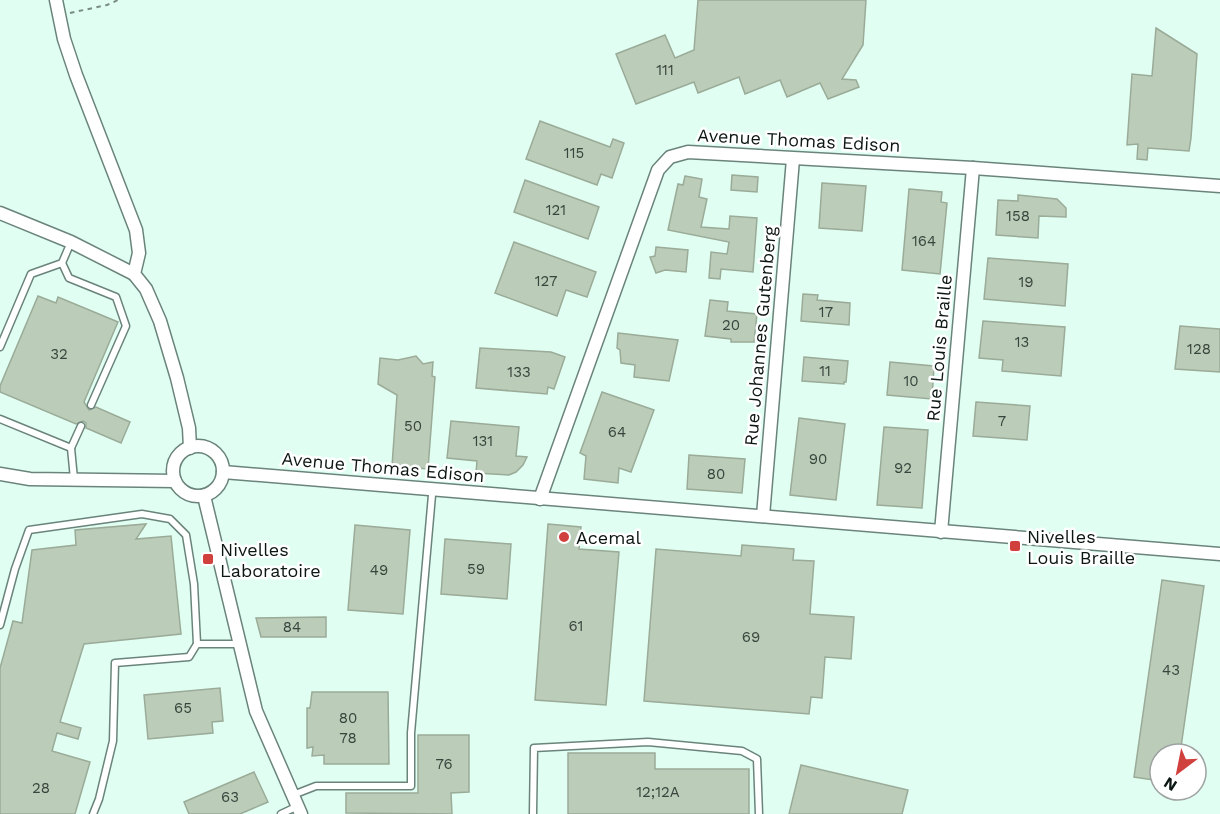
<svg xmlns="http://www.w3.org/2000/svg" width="1220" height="814" font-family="'Work Sans',sans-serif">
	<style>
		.building { fill: #bbcdb9; stroke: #9aab98; stroke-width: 1.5 }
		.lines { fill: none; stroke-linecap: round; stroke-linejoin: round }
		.lane-casing { stroke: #6a847b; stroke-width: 9 }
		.street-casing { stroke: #6a847b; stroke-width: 15 }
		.path { stroke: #788c85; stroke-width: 2; stroke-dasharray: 4.5 4.5; stroke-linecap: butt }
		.lane { stroke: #fff; stroke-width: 6 }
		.street { stroke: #fff; stroke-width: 12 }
		.poi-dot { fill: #d0413d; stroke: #fff; stroke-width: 2 }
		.labels { text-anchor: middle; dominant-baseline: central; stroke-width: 5; stroke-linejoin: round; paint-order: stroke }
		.number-label { font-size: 15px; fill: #38443c }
		.street-label { font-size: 18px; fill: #0c1613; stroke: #fff }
		.poi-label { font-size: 18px; fill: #0c1613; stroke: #fff; text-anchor: start }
	</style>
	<rect width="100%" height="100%" fill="#e1fef3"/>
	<g class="building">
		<path d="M698,0H866L863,45L842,79L856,80L859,87L828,99L820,83L787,97L780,80L745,94L739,77L698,93L694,82L636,104L616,54L665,35L675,58L694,50Z"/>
		<path d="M1156,28L1197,54L1191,138L1189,151L1148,148L1147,160L1137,159L1138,144L1127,145L1132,74L1152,76Z"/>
		<path d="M540,121L610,147L613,139L624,143L612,178L601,174L597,185L526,159Z"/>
		<path d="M732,175L758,177L757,192L731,190Z"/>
		<path d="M685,176L702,179L699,197L707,199L701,227L729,229L730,216L757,218L753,272L721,269L720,279L709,278L711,252L727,254L729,242L668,230L678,184L683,185Z"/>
		<path d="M525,180L599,207L588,239L514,212Z"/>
		<path d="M822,183L866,186L862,231L819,228Z"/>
		<path d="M909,189L942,192L941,202L947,203L940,274L902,270Z"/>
		<path d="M1018,195L1057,199L1066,208V217L1039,216L1038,238L996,235L998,200L1018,201Z"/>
		<path d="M514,242L596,272L587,297L566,290L557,316L495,293Z"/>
		<path d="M656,247L688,250L686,272L665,270L656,273L650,257L655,256Z"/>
		<path d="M988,258L1068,264L1065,306L984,299Z"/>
		<path d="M803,294L818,295L817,300L850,303L849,325L801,321Z"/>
		<path d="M38,296L56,303L58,297L118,322L84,402L89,410L96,407L130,422L121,443L86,428V423L83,421L76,424L0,392V386Z"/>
		<path d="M710,300L728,302L727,311L757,314L754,342H731V339L705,336Z"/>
		<path d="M983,321L1065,327L1061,376L1002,371L1003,360L979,358Z"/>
		<path d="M1180,326L1220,329V372L1175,369Z"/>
		<path d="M618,333L678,340L669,381L634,377L635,365L621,363L620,350L617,348Z"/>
		<path d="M480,348L551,352L565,357L554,389L548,387L547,394L476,388Z"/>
		<path d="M416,356L423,364L433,362L432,376L435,377L428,469L392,466L397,395L378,384L380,358L398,360Z"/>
		<path d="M804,357L848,361L846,382H844V384L802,381Z"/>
		<path d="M890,362L934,366L932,399L887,395Z"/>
		<path d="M602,392L654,410L631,472L619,468L618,483L584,479L586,456L580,453Z"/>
		<path d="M976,402L1030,406L1027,440L973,436Z"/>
		<path d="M799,418L845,424L836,500L790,495Z"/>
		<path d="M451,421L519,427L516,456L527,457L523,465L516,472L509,475L476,473L477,461L447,458Z"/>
		<path d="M884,427L928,430L922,508L877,505Z"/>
		<path d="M689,455L745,459L742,493L687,489Z"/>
		<path d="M146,524L136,539L171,536L181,634L84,644L60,722L81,728L78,739L57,733L52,751L90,762L75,814H0V668L13,621L22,623L32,550L76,545L75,530Z"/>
		<path d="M548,524L581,527L579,549L619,552L606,705L535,700Z"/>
		<path d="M355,525L410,530L403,614L348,610Z"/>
		<path d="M445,539L511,544L507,599L441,594Z"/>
		<path d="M742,545L794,549L793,560L814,561L810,614L854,617L851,659L825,657L822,698L811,697L809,714L644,701L656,549L741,556Z"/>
		<path d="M1162,580L1204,586L1180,754H1160V781L1134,777Z"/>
		<path d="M326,617V637H261L256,618Z"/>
		<path d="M220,688L223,721L212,722L213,733L148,739L144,695Z"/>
		<path d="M312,692H388L389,764H324V755L312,756L313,747L307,748V708H310Z"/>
		<path d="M418,735H469V792L451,793L452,814L346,813V793H418Z"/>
		<path d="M568,753H655V769H749V814H568Z"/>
		<path d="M801,765L908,790L902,814H789Z"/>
		<path d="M254,772L268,802L240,814H189L184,802Z"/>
	</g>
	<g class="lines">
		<g class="lane-casing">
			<g id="lane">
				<path d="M62,263L69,278L116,297L126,326L91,405"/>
				<path d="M0,347L31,274L62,263L71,242"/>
				<path d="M0,419L71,448L74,479"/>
				<path d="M71,448L81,426"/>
				<path d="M0,625L15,569L29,530L142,514L170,519L186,535L194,584L197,644"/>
				<path d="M293,795L316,786H411V733L432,495"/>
				<path d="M93,814L99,799L113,741L115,663L189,657L197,644H239"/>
				<path d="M281,814L298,806"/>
				<path d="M533,814L534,748L648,742L742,751L757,759L759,814"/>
			</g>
		</g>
		<g class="street-casing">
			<g id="street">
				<path d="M56,0L64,39L76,75L136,230L139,253L134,274L146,289L160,321L177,378L189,428L190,448"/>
				<path d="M0,213L71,242L134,274"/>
				<circle cx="198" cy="471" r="25"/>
				<path d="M223,472L1220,554"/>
				<path d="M0,474L30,479L175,481"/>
				<path d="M204,496L256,711L301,814"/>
				<path d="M540,499L658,170L670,157L688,152L973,168L1220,186"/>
				<path d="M763,516L793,159"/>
				<path d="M941,532L973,168"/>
			</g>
		</g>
		<path class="path" d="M70,13L107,5L118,0"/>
		<use href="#lane" class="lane"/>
		<use href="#street" class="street"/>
	</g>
	<g class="poi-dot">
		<circle cx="564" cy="537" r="6"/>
		<rect x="1009" y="540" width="12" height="12" rx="3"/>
		<rect x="202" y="553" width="12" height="12" rx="3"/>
	</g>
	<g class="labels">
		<g class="number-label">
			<text x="665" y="70">111</text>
			<text x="574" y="153">115</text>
			<text x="556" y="210">121</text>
			<text x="1018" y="216">158</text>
			<text x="924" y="241">164</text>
			<text x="546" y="281">127</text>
			<text x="1026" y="282">19</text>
			<text x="826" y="312">17</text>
			<text x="731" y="325">20</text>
			<text x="1022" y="342">13</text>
			<text x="1199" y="349">128</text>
			<text x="59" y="354">32</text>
			<text x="825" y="371">11</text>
			<text x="519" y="372">133</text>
			<text x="911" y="381">10</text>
			<text x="1002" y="421">7</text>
			<text x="413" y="426">50</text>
			<text x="617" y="432">64</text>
			<text x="483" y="441">131</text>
			<text x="818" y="459">90</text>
			<text x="903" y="468">92</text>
			<text x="716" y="474">80</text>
			<text x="476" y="569">59</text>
			<text x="379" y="570">49</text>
			<text x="576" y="626">61</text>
			<text x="292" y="627">84</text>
			<text x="751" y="637">69</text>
			<text x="1171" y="670">43</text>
			<text x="183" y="708">65</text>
			<text x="348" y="718">80</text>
			<text x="348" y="738">78</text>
			<text x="444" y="764">76</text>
			<text x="41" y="788">28</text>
			<text x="658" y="792">12;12A</text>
			<text x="230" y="797">63</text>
		</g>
		<g class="street-label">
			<text transform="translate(799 140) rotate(3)">Avenue Thomas Edison</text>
			<text transform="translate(760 336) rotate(-85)">Rue Johannes Gutenberg</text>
			<text transform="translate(939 348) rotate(-85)">Rue Louis Braille</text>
			<text transform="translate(383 467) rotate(5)">Avenue Thomas Edison</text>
		</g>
		<g class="poi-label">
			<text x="1027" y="536">Nivelles<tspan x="1027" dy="21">Louis Braille</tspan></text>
			<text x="576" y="537">Acemal</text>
			<text x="220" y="549">Nivelles<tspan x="220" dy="21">Laboratoire</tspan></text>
		</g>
	</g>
	<g transform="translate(1178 772) rotate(212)"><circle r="28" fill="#ffffff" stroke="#9ea2a1" stroke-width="1.5"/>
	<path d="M0-4.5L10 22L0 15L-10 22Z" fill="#d0413d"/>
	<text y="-9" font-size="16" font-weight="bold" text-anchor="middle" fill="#0c1613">N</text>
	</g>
</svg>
